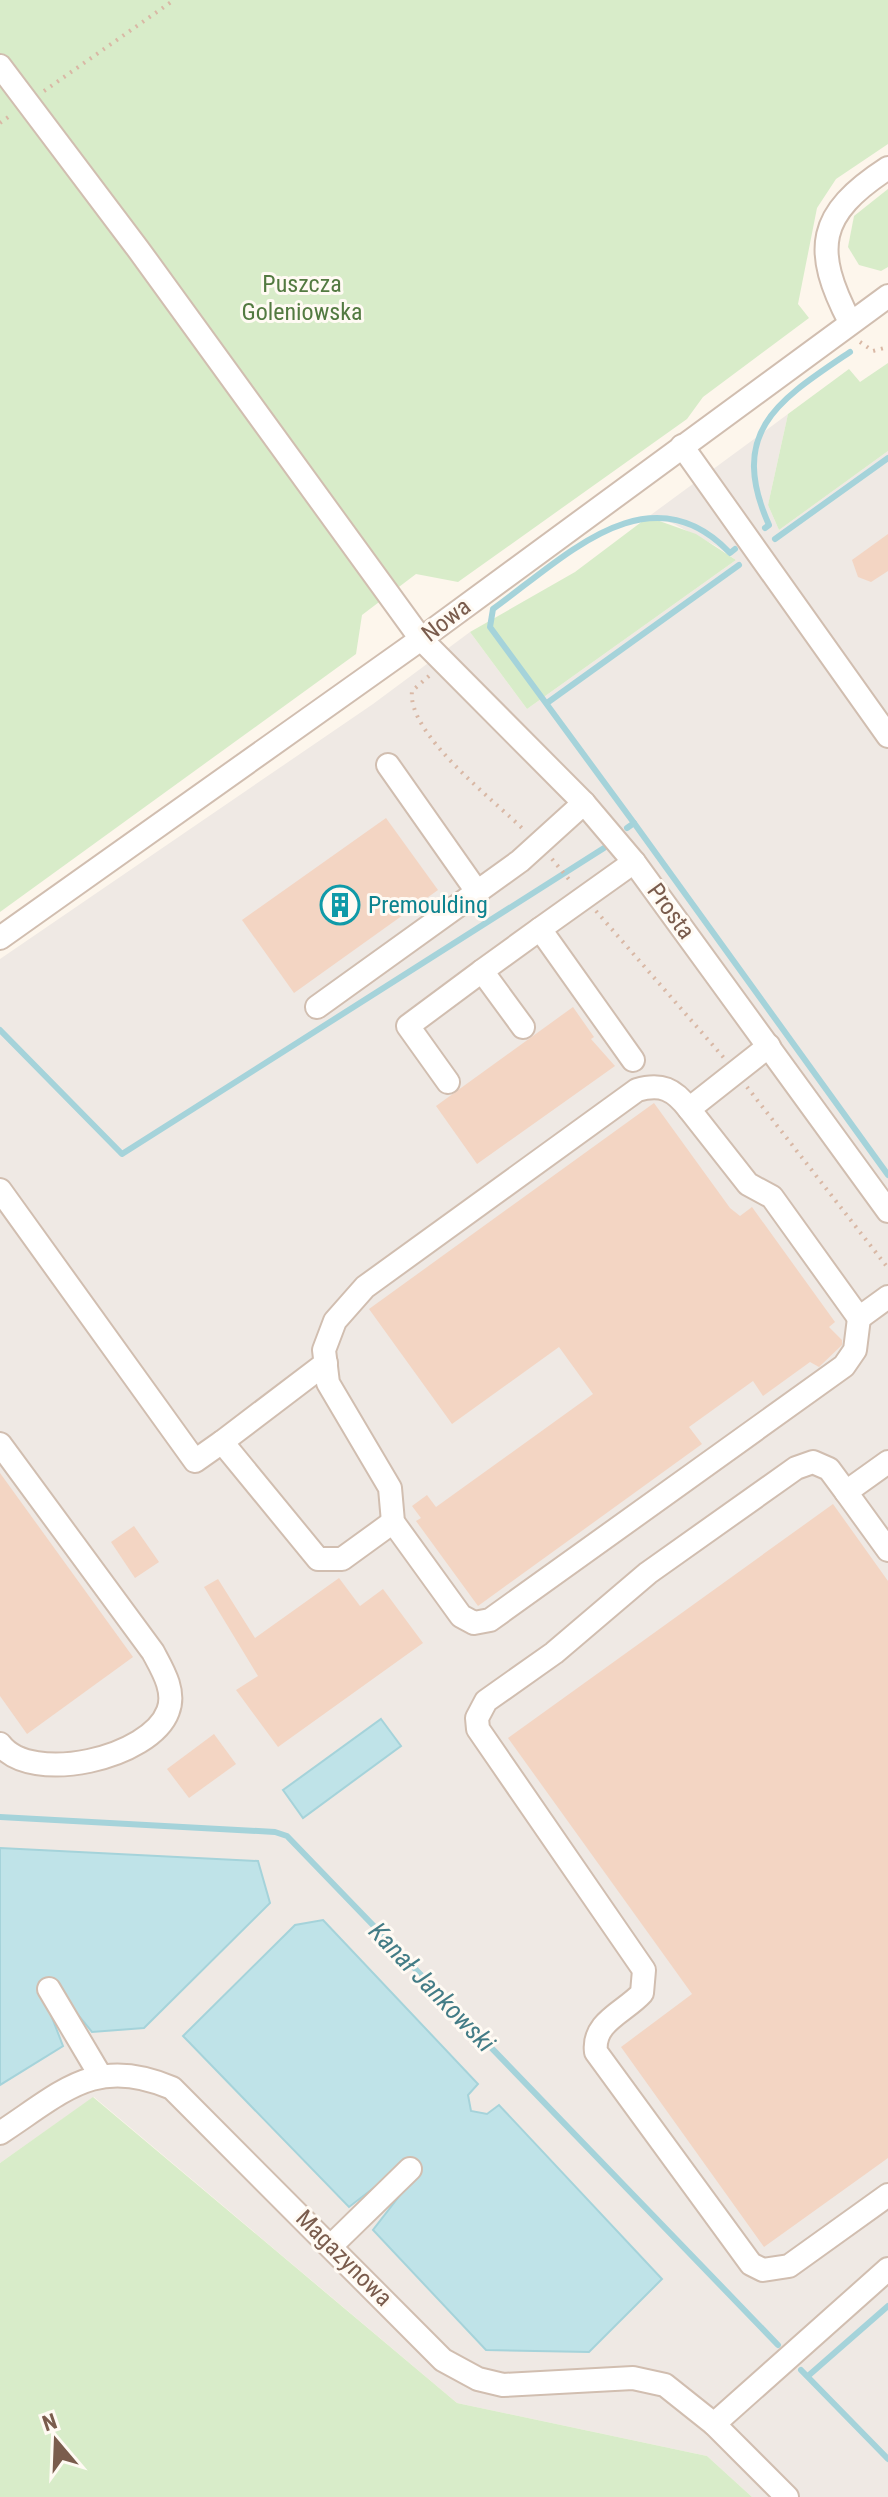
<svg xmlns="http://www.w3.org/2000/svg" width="888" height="2497" font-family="'Roboto Condensed',sans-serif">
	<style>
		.industrial { fill: #efe9e4 }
		.green { fill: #d8ecc9 }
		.water { fill: #bfe3e8; stroke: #a5d3da; stroke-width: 2 }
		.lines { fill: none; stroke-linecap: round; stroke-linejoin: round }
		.stream { stroke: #a5d3da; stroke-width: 6 }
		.building { fill: #f3d5c3 }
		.minor-casing { stroke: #d1beb0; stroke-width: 26 }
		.path { stroke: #d9b8a5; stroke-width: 4; stroke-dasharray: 2 6; stroke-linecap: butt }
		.minor { stroke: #fff; stroke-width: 22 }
		.labels { text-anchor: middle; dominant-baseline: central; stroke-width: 6; stroke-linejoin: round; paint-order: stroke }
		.park-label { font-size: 24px; fill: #537a41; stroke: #fffaf3 }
		.street-label { font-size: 24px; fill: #7a5c4d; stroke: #fffaf3 }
		.culture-label { font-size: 24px; fill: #0d838f; stroke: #fffaf3; text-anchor: start }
		.water-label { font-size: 26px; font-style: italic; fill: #437c86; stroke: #fffaf3 }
	</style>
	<rect width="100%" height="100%" fill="#fdf6ec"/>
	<path class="industrial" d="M788,414L768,505L779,530L888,451V2497H752L707,2456L457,2403L94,2097L0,2163V959L373,704L470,632L527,709L736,560L716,546L672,523L648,517Z"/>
	<g class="green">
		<path d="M0,0H888V144L836,179L817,208L798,304L809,318L703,397L687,419L458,582L416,574L362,615L356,654L0,912Z"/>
		<path d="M888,189V267L881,271L859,265L848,247L854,216Z"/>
		<path d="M888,363V451L779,530L768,505L788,414L849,369L860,382Z"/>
		<path d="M648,517L696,534L736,560L527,709L470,632L575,572Z"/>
		<path d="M93,2097L457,2403L707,2456L752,2497H0V2163Z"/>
	</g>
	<g class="water">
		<path d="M381,1719L401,1746L303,1818L283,1790Z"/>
		<path d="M0,1848L258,1861L270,1903L144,2028L92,2032L52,1983L41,1989L63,2046L0,2085Z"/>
		<path d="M323,1920L478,2084L468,2095L471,2111L487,2114L499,2105L662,2279L589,2352L486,2350L373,2230L417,2173L406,2163L349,2207L183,2036L295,1925Z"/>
	</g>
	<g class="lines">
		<g class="stream">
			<path d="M765,528L769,525C727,431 779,400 850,352"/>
			<path d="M775,539L888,458"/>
			<path d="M547,703L739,565"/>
			<path d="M634,823L888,1175"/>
			<path d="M627,828L634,823L490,627L493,609C564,558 649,468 730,553L735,549"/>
			<path d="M0,1030L122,1154L604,848"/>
			<path d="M0,1817L275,1832L287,1836L778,2345"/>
			<path d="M801,2370L888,2459"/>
			<path d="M808,2376L888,2306"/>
		</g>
	</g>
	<g class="building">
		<path d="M888,534V571L871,582L858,577L852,560Z"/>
		<path d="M386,818L438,890L294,993L242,920Z"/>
		<path d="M573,1007L594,1037L591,1039L615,1066L477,1164L436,1106Z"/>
		<path d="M654,1103L730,1208L740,1216L752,1207L835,1322L829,1327L842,1340V1345L819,1367L810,1362L763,1396L753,1381L689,1427L702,1444L478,1606L416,1521L421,1518L412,1506L427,1495L436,1507L593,1394L559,1347L452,1424L369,1309Z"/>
		<path d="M0,1473L133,1657L27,1734L0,1696Z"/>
		<path d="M833,1504L888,1581V2158L764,2247L621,2047L692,1994L508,1738Z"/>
		<path d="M134,1526L159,1562L135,1578L111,1542Z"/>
		<path d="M339,1578L360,1606L383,1589L423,1643L278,1747L236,1690L258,1676L204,1587L218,1579L255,1638Z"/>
		<path d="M214,1734L236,1764L189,1798L167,1769Z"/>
	</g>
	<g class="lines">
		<g class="minor-casing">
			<g id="minor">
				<path d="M0,66L138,249L421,639L584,803L634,862L888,1211"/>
				<path d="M850,322C812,249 817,214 888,168"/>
				<path d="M682,446L888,736"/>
				<path d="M388,765L478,893"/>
				<path d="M0,938L421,639L888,296"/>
				<path d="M317,1007L520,861L584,803"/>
				<path d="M523,1027L482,971L540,929"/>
				<path d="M769,1046L689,1109L748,1184L772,1197L859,1318L888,1297"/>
				<path d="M633,1060L540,929L634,862"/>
				<path d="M448,1082L408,1026L482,971"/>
				<path d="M689,1109C674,1089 661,1083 637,1090L365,1287L335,1321L324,1350L328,1383L390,1488L393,1522L461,1616L474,1623L490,1620L844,1366L855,1350L859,1318"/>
				<path d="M0,1190L195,1461L222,1442L318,1559H342L393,1522"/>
				<path d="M222,1442L326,1363"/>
				<path d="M0,1444L153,1652C162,1669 176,1691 168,1711C151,1758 31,1786 0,1744"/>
				<path d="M888,1462L846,1492L888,1550"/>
				<path d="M846,1492L829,1469L813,1462L796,1468L648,1573L554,1653L486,1701L477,1718L478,1729L644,1970L642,1993C625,2012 592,2022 596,2052L751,2264L763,2270L789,2266L888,2195"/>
				<path d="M49,1989L100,2075"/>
				<path d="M0,2133C63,2092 95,2055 172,2088L443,2360L478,2379L503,2385L633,2378L665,2385L714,2424L888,2269"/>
				<path d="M332,2245L410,2169"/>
				<path d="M714,2424L787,2497"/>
			</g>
		</g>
		<g class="path">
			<path d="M44,91L174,0"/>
			<path d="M0,123L11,115"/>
			<path d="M860,342L873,351L888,347"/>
			<path d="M429,676L412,691C407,734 494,800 524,830"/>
			<path d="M552,859L572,883"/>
			<path d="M596,911L724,1058"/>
			<path d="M747,1087L888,1268"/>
		</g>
		<use href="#minor" class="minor"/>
	</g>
	<defs>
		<g id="building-ring" transform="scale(2)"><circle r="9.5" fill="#fffaf3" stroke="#0f9aa8" stroke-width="1.5"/><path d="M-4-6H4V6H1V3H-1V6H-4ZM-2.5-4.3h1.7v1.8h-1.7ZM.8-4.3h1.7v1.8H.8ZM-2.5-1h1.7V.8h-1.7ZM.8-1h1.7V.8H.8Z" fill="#0f9aa8"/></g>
	</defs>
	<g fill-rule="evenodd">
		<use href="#building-ring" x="340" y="905"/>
	</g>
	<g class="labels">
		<g class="park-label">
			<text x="302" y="284">Puszcza<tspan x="302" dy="28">Goleniowska</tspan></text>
		</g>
		<g class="street-label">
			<text transform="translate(446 620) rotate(-38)">Nowa</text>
			<text transform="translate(671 911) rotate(54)">Prosta</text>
			<text transform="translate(344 2258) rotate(45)">Magazynowa</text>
		</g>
		<g class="culture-label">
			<text x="368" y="905">Premoulding</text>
		</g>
		<g class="water-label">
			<text transform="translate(432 1987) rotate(46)">Kanał Jankowski</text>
		</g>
	</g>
	<g transform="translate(56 2441) rotate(341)" stroke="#fffaf3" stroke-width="6" paint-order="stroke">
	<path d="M0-6L14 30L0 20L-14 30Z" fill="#7a5c4d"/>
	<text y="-12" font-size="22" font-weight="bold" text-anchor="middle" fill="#7a5c4d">N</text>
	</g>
</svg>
